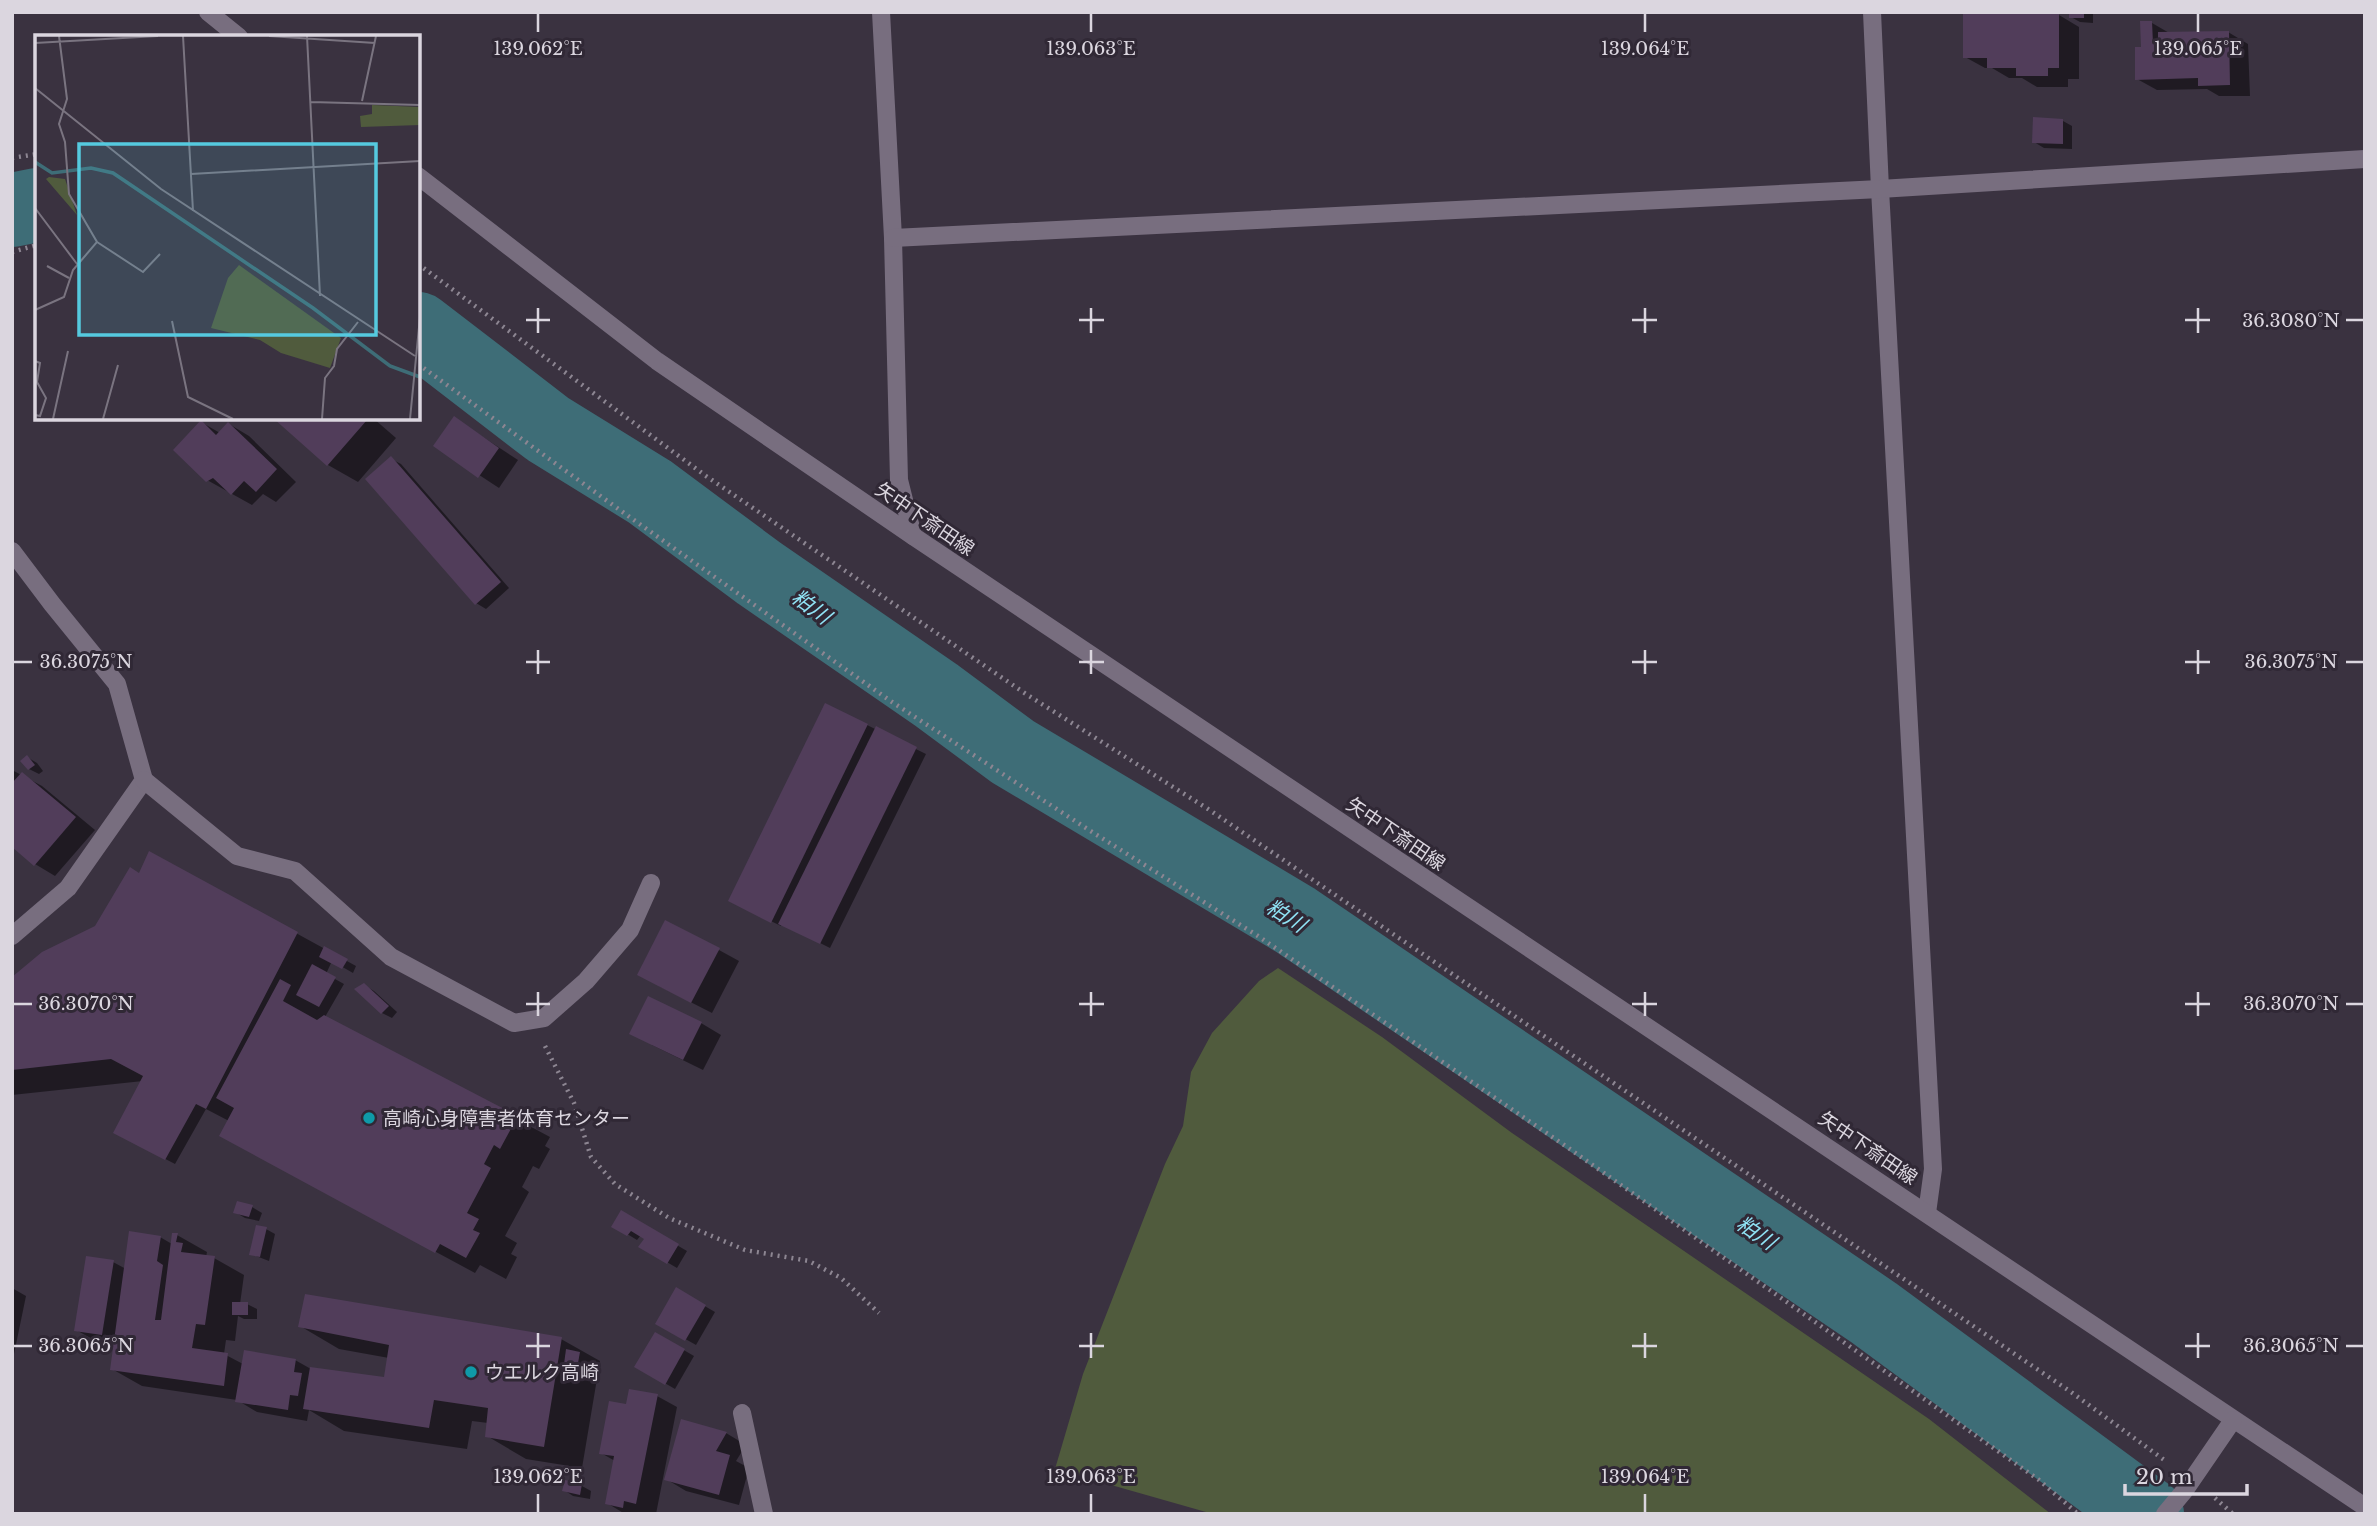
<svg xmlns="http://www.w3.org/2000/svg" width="2377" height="1526" font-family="'Libre Baskerville','Noto Sans JP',serif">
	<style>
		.green { fill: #505b3d }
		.shadow { fill: #0007 }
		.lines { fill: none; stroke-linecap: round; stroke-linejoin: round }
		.river { stroke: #3e6d77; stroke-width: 74 }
		.building { fill: #513d5a }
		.path { stroke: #8d8692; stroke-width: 4.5; stroke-dasharray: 2 5; stroke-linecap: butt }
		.minor { stroke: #786e7f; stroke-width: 18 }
		.ticks { fill: none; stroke: #dbd6df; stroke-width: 2.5 }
		.culture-dot { fill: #0f9aa8; stroke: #302835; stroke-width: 2.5 }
		.labels { text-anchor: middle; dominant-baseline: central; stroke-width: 6; stroke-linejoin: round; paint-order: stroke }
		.street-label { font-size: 19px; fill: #dbd6df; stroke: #302835 }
		.poi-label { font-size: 19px; fill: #dbd6df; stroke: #302835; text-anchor: start }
		.water-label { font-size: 21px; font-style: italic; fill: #90e3f5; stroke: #302835 }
		.inset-river { fill: none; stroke: #3e6d77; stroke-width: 3.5 }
		.inset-road { fill: none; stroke: #7a7480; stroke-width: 2 }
		.view { fill: #55cadf; fill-opacity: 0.15; stroke: #55cadf; stroke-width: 3.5 }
		.inset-edge { fill: none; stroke: #dbd6df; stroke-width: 3.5 }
		.ticks-label { font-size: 18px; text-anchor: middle; fill: #dbd6df; stroke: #302835; stroke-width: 6; stroke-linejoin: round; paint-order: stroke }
	</style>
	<rect width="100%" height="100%" fill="#3a3240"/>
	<path class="green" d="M1278,968L1382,1037L1512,1133L1929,1419L2051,1514H1213L1055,1469L1083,1374L1165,1164L1183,1126L1191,1072L1212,1033L1259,981Z"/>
	<g class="shadow">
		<path d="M2071,12H2093V23L2080,22L2071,17Z"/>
		<path d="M2059,15L2079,27V79H2068V87H2037L2022,78H2009L1992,68H1985L1965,57Z"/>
		<path d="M2152,23L2171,34L2228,32L2248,44L2250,96H2219L2207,89L2157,90L2137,79L2143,49Z"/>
		<path d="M2063,121L2072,126V149L2044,148L2034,142Z"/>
		<path d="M276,418H373L396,438L358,482L328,465Z"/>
		<path d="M454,418L518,460L499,488L435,446Z"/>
		<path d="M201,422L220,433L229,424L249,436L296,482L276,502L263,494L252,505L207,480Z"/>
		<path d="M391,459L401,464L509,588L486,609L476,603Z"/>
		<path d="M867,725L926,754L830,948L782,924L781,926L740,906Z"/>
		<path d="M27,757L37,763L43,771L39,774L29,769Z"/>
		<path d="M12,770L42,786L95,830L55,876L35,864L12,845Z"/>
		<path d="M150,853L356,966L353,973L332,961L326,974L344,984L325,1017L550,1137L545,1146L550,1149L539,1169L533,1166L522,1187L529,1192L505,1236L517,1243L511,1254L517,1257L506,1279L480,1265L475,1273L260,1157L229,1121L206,1109L175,1164L125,1138L143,1081L12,1095V979L96,927L140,875Z"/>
		<path d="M719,950L739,961L712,1013L659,986Z"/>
		<path d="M364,985L374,991L397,1012L392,1018L382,1013Z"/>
		<path d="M701,1023L721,1035L703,1070L652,1045Z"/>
		<path d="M252,1207L262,1213L259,1221L245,1218L235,1212Z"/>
		<path d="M622,1213L687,1251L677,1268L641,1247L646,1238L641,1235L637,1240L614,1226Z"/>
		<path d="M266,1229L275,1234L269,1261L251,1254Z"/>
		<path d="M177,1235L207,1252L206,1257L214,1258L244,1275L240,1304H247L257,1309V1319H244L238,1316L235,1341L226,1340L224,1354L243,1364L295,1360L311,1369L386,1379L389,1358L339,1349L300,1326L561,1339L600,1361L582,1468L526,1459L487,1436L488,1423L472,1421L467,1449L344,1431L309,1410L307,1421L257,1412L237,1400L142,1386L112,1369L115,1344L96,1341L76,1330L113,1262L126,1269L160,1237L172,1244Z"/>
		<path d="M12,1288L26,1296L14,1354L12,1353Z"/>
		<path d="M677,1290L715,1312L696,1345L657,1323Z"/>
		<path d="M656,1334L694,1356L675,1389L637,1367Z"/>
		<path d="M657,1396L677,1407L656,1514L644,1512L643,1514H625L607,1503L615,1461L601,1453L628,1406Z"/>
		<path d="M726,1433L746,1445L736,1461L749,1468L739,1505L686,1491L666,1479Z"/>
		<path d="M566,1482L582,1486L591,1491L590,1499L573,1496L564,1490Z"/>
	</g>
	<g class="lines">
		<g class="river">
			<path d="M12,210L37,205"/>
			<path d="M418,329L548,429L650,492L759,573L936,695L1013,752L1295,920L1874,1313L2147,1514"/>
		</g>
	</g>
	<g class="building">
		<rect x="2069" y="12" width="15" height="6"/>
		<path d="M1963,13L2059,14V68H2048V76H2016V68H1987V58H1963Z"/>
		<path d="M2140,21H2152L2153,44H2158V32L2229,31L2230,85L2198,86V78L2135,80V47H2141Z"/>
		<path d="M2033,117L2063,119V144L2032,143Z"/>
		<path d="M454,416L499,448L478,478L433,446Z"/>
		<path d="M273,418H365L367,420L327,466Z"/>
		<path d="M201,420L216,435L228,422L277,469L256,492L244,481L231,495L213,478L206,482L173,450Z"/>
		<path d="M391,456L501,582L475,605L365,479Z"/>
		<path d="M825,703L868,724L771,923L728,901Z"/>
		<path d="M876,726L917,747L820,944L778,924Z"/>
		<path d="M27,755L35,765L28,770L20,761Z"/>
		<path d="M22,772L76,817L34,866L12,847V783Z"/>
		<path d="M149,851L298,932L206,1109L196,1104L165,1160L113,1133L143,1076L111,1059L12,1070V977L42,952L95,926L130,867L139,873Z"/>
		<path d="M665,920L720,948L691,1003L637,975Z"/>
		<path d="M324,946L348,959L342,969L319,957Z"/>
		<path d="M312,964L336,977L319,1007L296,995Z"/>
		<path d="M280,979L291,985L283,1001L317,1020L324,1015L512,1113L507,1123L513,1125L500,1149L494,1145L484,1164L491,1168L467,1213L479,1219L473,1230L480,1233L466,1258L440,1244L435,1253L219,1136L234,1108L216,1098Z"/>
		<path d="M364,983L389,1006L381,1014L354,989Z"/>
		<path d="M648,996L702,1022L683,1060L629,1034Z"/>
		<path d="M237,1201L253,1205L249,1217L233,1213Z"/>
		<path d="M621,1210L679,1244L667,1264L638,1247L644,1239L631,1231L627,1236L611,1227Z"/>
		<path d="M256,1225L267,1227L260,1257L249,1255Z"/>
		<path d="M129,1231L161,1236L157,1261L163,1265L155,1320H161L172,1233H178L176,1242L183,1243L181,1252L215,1256L205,1325L196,1324L192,1348L228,1353L224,1386L110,1370Z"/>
		<path d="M86,1256L114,1260L102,1335L74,1331Z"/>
		<path d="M676,1287L706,1305L685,1341L655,1324Z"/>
		<path d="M305,1294L562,1337L544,1447L485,1437L488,1408L434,1400L429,1428L303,1409L310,1367L384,1377L389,1345L298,1327Z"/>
		<rect x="232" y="1302" width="16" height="13"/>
		<path d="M655,1332L685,1349L665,1385L634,1367Z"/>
		<path d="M566,1349L580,1352L576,1374L563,1372Z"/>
		<path d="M244,1350L296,1359L294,1372L302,1373L298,1396L290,1395L288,1410L235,1402Z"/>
		<path d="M629,1389L658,1394L636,1504L624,1501L623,1508L605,1504L614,1456L599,1454L609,1401L626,1404Z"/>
		<path d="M681,1419L727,1432L716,1451L730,1455L719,1495L664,1480Z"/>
		<path d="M565,1480L582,1484L580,1495L562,1491Z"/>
	</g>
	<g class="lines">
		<g class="path">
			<path d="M12,158L37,154"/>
			<path d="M12,252L37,245"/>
			<path d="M418,264L706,476L1026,694L1208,809L2071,1392L2167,1462"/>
			<path d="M418,364L624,513L892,702L1089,830L1258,936L1567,1147L2039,1480L2078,1514"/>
			<path d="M545,1046L574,1103L591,1157L615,1184L669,1218L745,1250L809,1261L841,1278L879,1313"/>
			<path d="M2215,1498L2233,1514"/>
		</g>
		<g class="minor">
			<path d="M208,12L239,37"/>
			<path d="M881,12L893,238L899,480L913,536"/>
			<path d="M1872,12L1880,189L1933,1169L1927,1213"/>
			<path d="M418,176L657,361L913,536L2365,1507"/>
			<path d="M893,238L1880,189L2365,159"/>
			<path d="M12,551L52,604L117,684L144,780L68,888L12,936"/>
			<path d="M144,780L237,856L295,871L391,957L514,1023L544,1018L586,981L630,930L651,883"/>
			<path d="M742,1413L764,1514"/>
			<path d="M2165,1514L2185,1490L2233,1420"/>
		</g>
	</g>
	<path class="ticks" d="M538,14V32M1091,14V32M1645,14V32M2198,14V32M538,308V333M1091,308V333M1645,308V333M2198,308V333M526,320H550M1079,320H1104M1632,320H1657M2185,320H2210M2346,320H2363M538,650V674M1091,650V674M1645,650V674M2198,650V674M14,662H32M526,662H550M1079,662H1104M1632,662H1657M2185,662H2210M2346,662H2363M538,992V1016M1091,992V1016M1645,992V1016M2198,992V1016M14,1004H32M526,1004H550M1079,1004H1104M1632,1004H1657M2185,1004H2210M2346,1004H2363M538,1333V1358M1091,1333V1358M1645,1333V1358M2198,1333V1358M14,1346H32M526,1346H550M1079,1346H1104M1632,1346H1657M2185,1346H2210M2346,1346H2363M538,1494V1512M1091,1494V1512M1645,1494V1512"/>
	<g class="culture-dot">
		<circle cx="369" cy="1118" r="7"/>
		<circle cx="471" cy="1372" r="7"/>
	</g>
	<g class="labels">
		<g class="street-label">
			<text transform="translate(925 519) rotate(34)">矢中下斎田線</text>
			<text transform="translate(1396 834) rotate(34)">矢中下斎田線</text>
			<text transform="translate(1868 1148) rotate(34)">矢中下斎田線</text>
		</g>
		<g class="poi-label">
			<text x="383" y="1118">高崎心身障害者体育センター</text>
			<text x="485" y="1372">ウエルク高崎</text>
		</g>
		<g class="water-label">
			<text transform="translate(811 607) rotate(36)">粕川</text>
			<text transform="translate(1286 916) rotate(32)">粕川</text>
			<text transform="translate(1756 1233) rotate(34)">粕川</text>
		</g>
	</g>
	<g transform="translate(35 35)">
		<rect width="385" height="385" fill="#3a3240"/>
		<path d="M337,70L385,72V90L326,92L325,81L337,79ZM14,142L30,144L42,180L11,144ZM204,230L306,303L295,333L246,318L225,305L176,293L193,243Z" fill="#505b3d"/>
		<path class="inset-river" d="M0,127L17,138L56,133L78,138L278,273L355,331L385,342"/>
		<path class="inset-road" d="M148,1L158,176M234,1L340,8M272,1L285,261M0,8L123,1M0,53L126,154L380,321M327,66L341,1M276,67L385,70M156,139L385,126M0,173L42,229M62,207L108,237L125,219M12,231L34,243M0,275L29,262L38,235L62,207L34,159L30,107L24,89L32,64L24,1M137,286L153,362L198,384M0,326L5,328L2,347L11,363L5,381L0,380M18,384L33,316M68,384L83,330M287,384L290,343L299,331L302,314L323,287M375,384L385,282"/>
		<path class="view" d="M44,109H341V300H44Z"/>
		<rect width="385" height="385" class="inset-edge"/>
	</g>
	<g class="ticks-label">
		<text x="538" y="55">139.062°E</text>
		<text x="1091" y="55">139.063°E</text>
		<text x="1645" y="55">139.064°E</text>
		<text x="2198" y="55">139.065°E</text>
		<text x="2291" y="327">36.3080°N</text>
		<text x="86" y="668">36.3075°N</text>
		<text x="2291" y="668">36.3075°N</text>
		<text x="86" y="1010">36.3070°N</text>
		<text x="2291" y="1010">36.3070°N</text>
		<text x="86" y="1352">36.3065°N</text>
		<text x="2291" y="1352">36.3065°N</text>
		<text x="538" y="1483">139.062°E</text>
		<text x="1091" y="1483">139.063°E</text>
		<text x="1645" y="1483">139.064°E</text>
	</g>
	<rect width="2377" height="1526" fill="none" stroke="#dbd6df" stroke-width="28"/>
	<path d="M2125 1484v10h122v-10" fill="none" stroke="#dbd6df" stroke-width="3.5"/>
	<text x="2136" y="1484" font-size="21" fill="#dbd6df" stroke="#302835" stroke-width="5" paint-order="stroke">20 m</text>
</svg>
